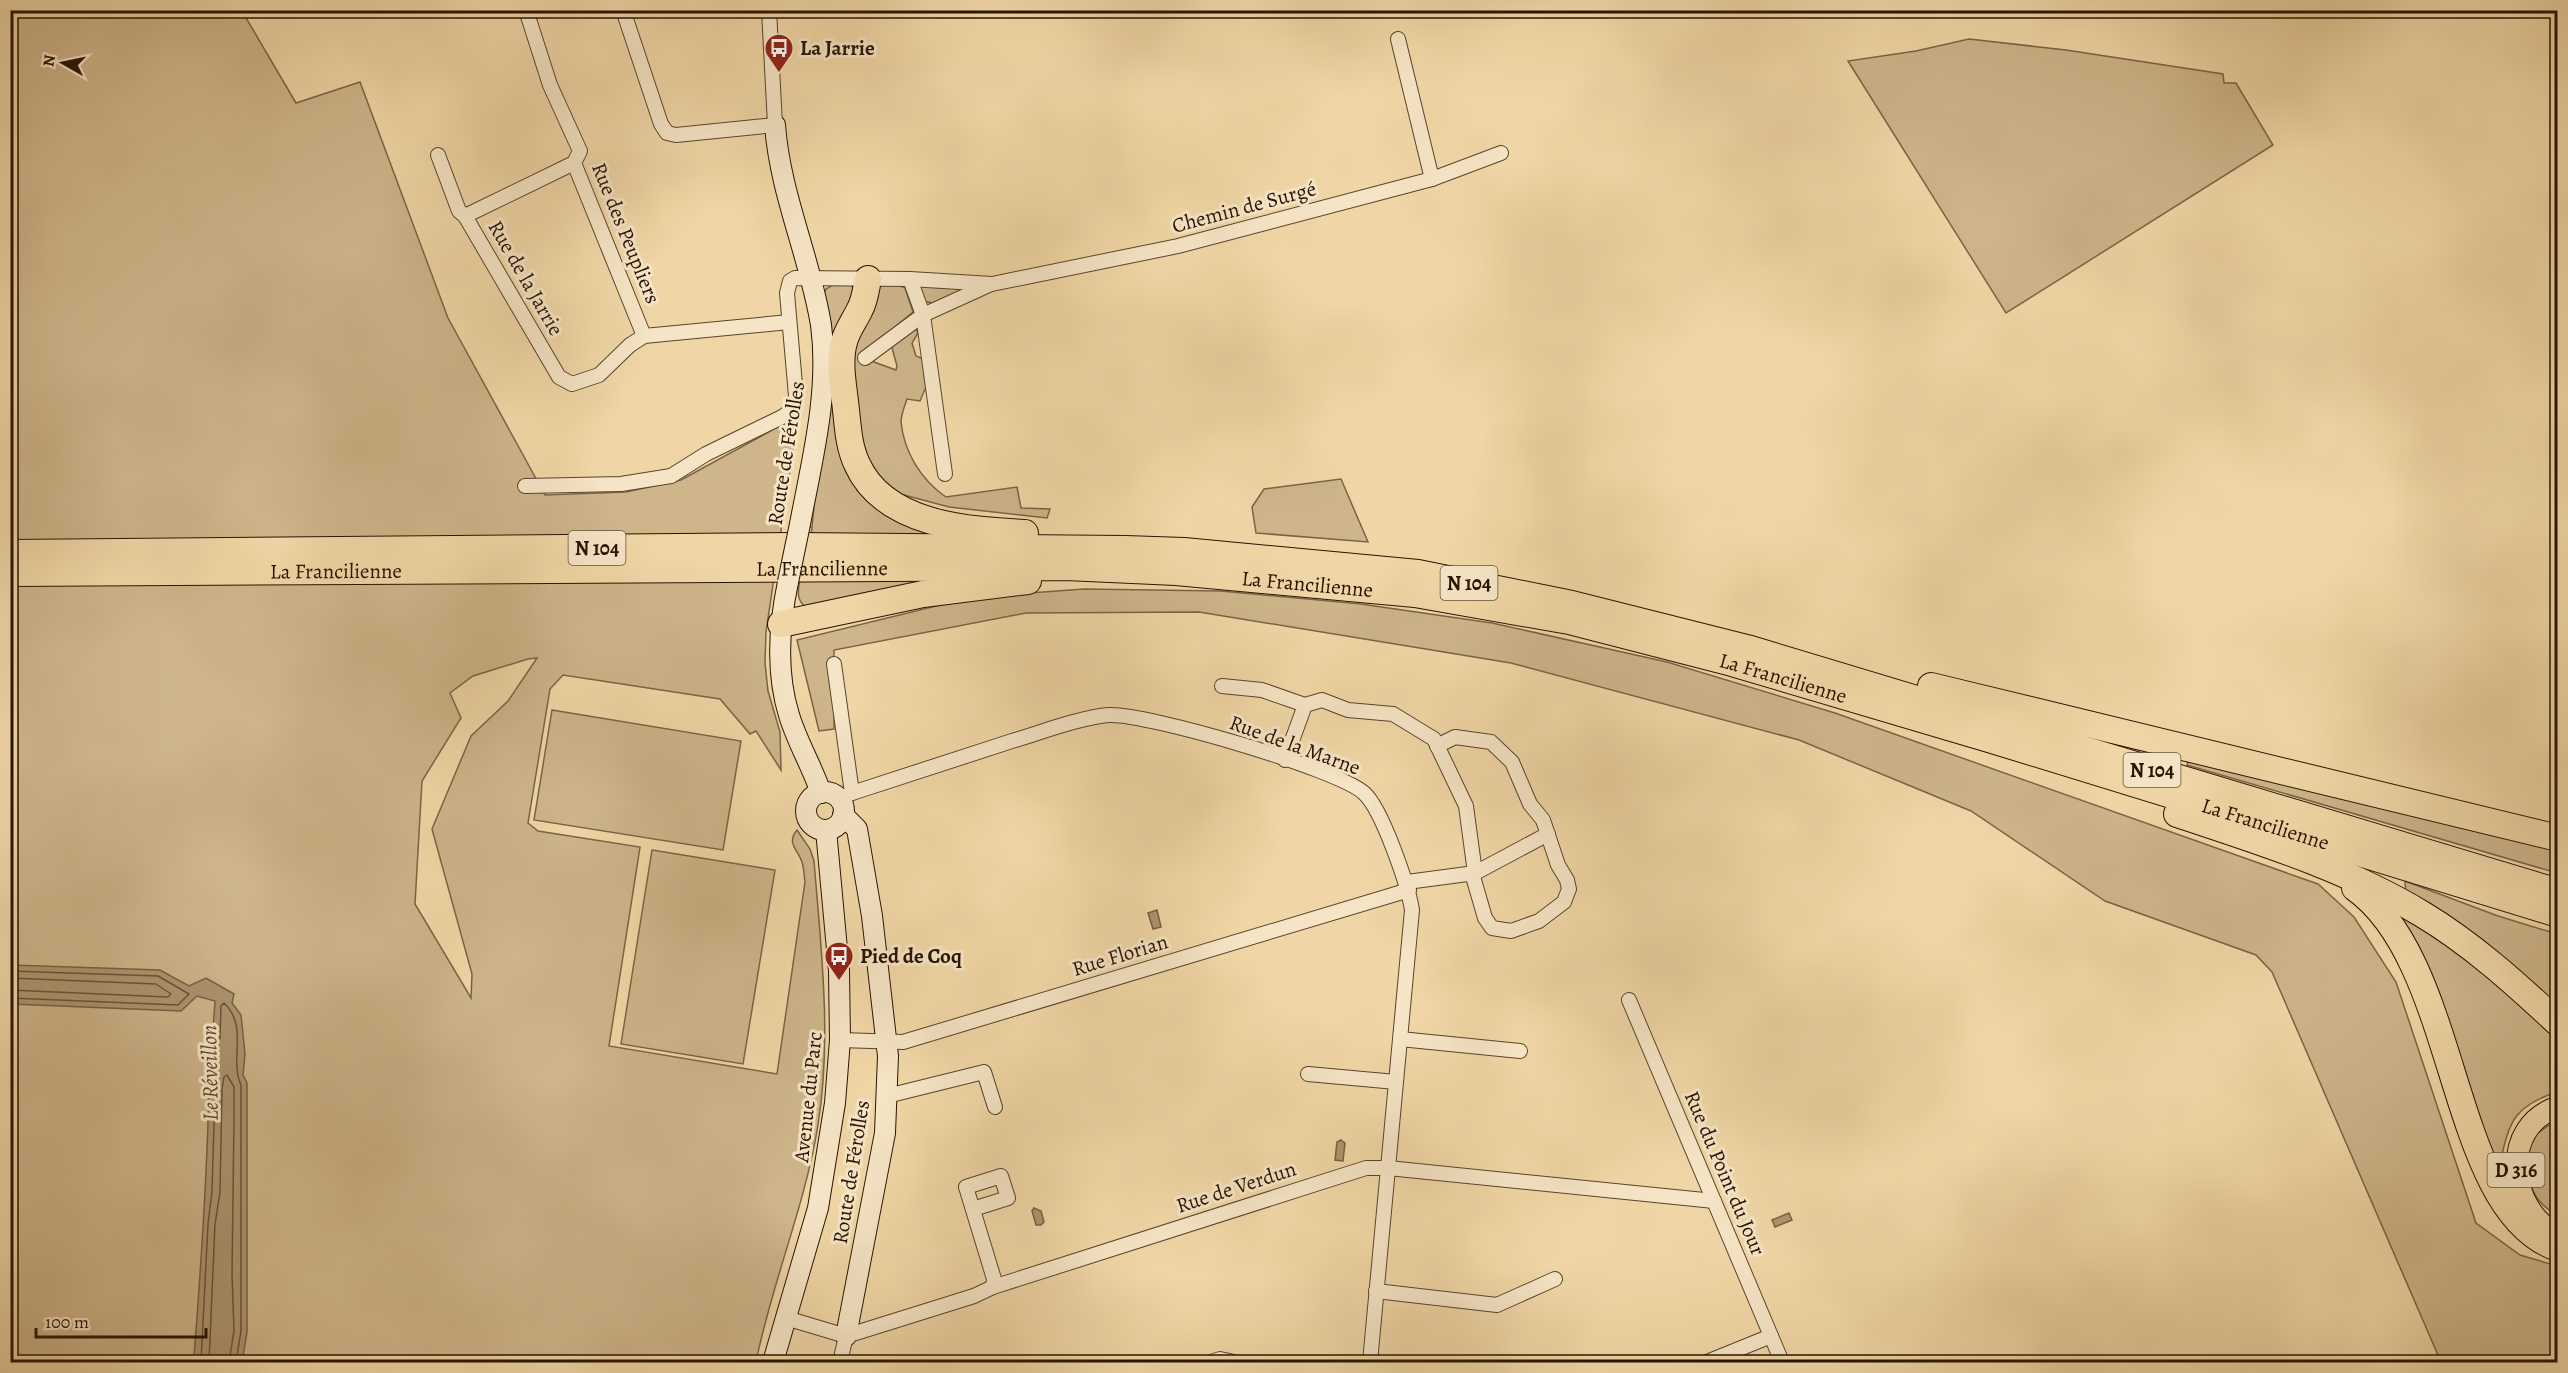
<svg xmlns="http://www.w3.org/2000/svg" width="2568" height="1373" font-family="Alegreya,serif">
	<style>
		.green { fill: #ceb58a; stroke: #7a6445; stroke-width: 1.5; fill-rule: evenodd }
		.water { fill: #ac946e; stroke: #776042; stroke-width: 1.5 }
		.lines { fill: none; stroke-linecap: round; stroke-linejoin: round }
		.shore { stroke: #6a5437; stroke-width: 1.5 }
		.street-casing { stroke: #59442a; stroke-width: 16 }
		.secondary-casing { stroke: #271300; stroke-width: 22 }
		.primary-casing { stroke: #271300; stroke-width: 23 }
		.highway-casing { stroke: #271300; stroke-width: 28 }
		.street { stroke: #f5e4c5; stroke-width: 14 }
		.secondary { stroke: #f5e4c5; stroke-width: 20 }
		.primary { stroke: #f0d6a6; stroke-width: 21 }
		.highway { stroke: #f0d6a6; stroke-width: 26 }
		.secondary-bridge-casing { stroke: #271300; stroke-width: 22; stroke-linecap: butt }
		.secondary-bridge { stroke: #f5e4c5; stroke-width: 20 }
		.labels { text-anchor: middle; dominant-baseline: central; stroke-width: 6; stroke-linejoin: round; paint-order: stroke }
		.shield { fill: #f5e4c5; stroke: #65523b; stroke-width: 1.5 }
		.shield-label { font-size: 20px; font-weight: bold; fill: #271300 }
		.poi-label { font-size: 21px; font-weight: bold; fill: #271300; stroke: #f5e4c5; text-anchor: start }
		.street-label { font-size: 21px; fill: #271300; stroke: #f5e4c5 }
		.water-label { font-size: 22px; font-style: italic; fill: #5c472c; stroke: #f5e4c5 }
	</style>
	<rect width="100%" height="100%" fill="#f0d6a6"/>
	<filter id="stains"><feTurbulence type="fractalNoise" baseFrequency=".00333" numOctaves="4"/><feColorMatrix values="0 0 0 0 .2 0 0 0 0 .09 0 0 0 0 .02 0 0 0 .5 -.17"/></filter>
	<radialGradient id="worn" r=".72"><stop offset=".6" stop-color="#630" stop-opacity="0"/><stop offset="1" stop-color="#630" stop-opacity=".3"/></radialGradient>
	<g class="green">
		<path d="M10,11H242L296,103L360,82L448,318L545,495L626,492L681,480L798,416L766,632L765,663L768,691L780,732L781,770L756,731L750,734L720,699L563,675L550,689L528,823L538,831L640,847L609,1046L777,1074L805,882C804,876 804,868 802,862C798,850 786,843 797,830L810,849L814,861C821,948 832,1038 818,1125C805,1206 772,1282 756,1362H11ZM537,658L508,701L471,736L432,829L472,974L471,998L415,904L422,781L461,718L450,693L473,676L528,659Z"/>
		<path d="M1969,39L2066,50L2223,74L2224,83H2236L2273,145L2006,313L1848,61L1916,51Z"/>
		<path d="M834,284H849L860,293L852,318L858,475L972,535L811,537L817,475L822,298L826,289Z"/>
		<path d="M897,284L905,288L913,312L866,351L874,362L896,370L897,366L891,344L915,327L918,333L912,343L916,356L923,359L926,387L920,401L907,399C905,405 901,415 901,422C904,452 921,480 946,497L1017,487L1021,508L1050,509L1047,518L949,507L889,491L864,465L848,362L877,286Z"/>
		<path d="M963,284L964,289L933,303L922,301L920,286Z"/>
		<path d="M1341,479L1368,542L1256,533L1252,507L1264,489Z"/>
		<path d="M800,579H998L812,611C796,603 797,594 800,579Z"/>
		<path d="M1084,589L1221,591L1361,604L1492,623L1667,662L1835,713L2318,884L2354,917L2396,982L2476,1223L2520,1255L2557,1266V1362H2441L2272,972L2256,955L2105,901L1971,811L1799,740L1511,663L1199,612L1026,613L834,650V729L819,731L797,640L973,597Z"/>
		<path d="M552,710L741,741L723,850L534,820Z"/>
		<path d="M2189,757L2557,849V873L2187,765Z"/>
		<path d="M652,850L775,870L743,1064L621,1044Z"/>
		<path d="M2405,881L2498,916L2557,934V1007L2406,895Z"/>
		<path d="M2403,912L2426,926L2557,1034V1092C2517,1105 2508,1120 2501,1161H2491L2398,922Z"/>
		<path d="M2557,1119V1215C2524,1197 2528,1172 2530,1139Z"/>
	</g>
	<g class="water">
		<path d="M1157,910L1161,927L1153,929L1148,913Z"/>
		<path d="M11,965L160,970L189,986L206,978L234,994L232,1003L241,1015L245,1054L243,1075L247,1083V1332L242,1362H196L194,1356C201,1267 207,1177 209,1088L215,1001L197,996L181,1011L11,1004Z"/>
		<path d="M1341,1140L1345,1143L1343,1161L1335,1160L1337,1142Z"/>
		<path d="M1034,1208L1041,1211L1044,1222L1041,1225H1036L1032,1211Z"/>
		<path d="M1789,1213L1792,1220L1775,1227L1772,1220Z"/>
	</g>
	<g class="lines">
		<g class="shore">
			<path d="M10,971L158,976L189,994L178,1005L10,998"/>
			<path d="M10,978L156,984L171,994L168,997L10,990"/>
			<path d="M201,1362L208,1224L212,1191L216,1059L220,1037L221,1006L224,1003C249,1027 229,1059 241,1085V1331L236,1362"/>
			<path d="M209,1362L215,1224L220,1192L222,1089L224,1077L227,1075L234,1087V1120L232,1274L234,1331L229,1362"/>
		</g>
		<g class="street-casing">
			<g id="street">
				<path d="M526,10L550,85L580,151L574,163L644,336"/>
				<path d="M623,10L661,124L667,133L676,135L775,125L769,10"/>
				<path d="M1398,39L1432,179"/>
				<path d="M438,155L459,211L465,216"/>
				<path d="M574,163L465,216L559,377L572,384L599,375L630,345L644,336L789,322"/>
				<path d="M910,279L923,315L945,474"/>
				<path d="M865,358L923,315L989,285"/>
				<path d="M525,486L621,484L671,476L706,454L784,416L793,408L796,396L787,293L790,281L795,278L910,279L992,284L1178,246L1432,179L1501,153"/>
				<path d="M834,664L852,793"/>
				<path d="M1222,686L1262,690L1305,705"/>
				<path d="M1437,746L1455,737L1491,742L1512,762L1530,804L1543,820L1558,865L1567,880L1569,889L1564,902L1539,921L1511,931L1492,928L1485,918L1472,873"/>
				<path d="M1285,760L1305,705L1322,700L1348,710L1393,714L1434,739L1466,806L1475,873"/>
				<path d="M839,799L852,793C906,775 959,758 1012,741C1039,733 1082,717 1109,715C1146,713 1338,769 1364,793C1382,809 1408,885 1412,910L1370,1362"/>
				<path d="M1407,882L1475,873L1548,834"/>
				<path d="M1629,1000L1782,1362"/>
				<path d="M1400,1039L1520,1051"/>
				<path d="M840,1040L903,1042L1409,890"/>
				<path d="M1308,1074L1396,1082"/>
				<path d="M887,1096L984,1072L995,1107"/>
				<path d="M973,1209L1008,1198L1001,1176L966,1187L994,1279L993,1287"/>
				<path d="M1376,1291L1497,1305L1555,1279"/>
				<path d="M786,1318L846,1336L974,1296L993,1287L1366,1168H1388L1714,1201"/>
				<path d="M840,1362L846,1336"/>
				<path d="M1211,1362L1220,1359L1234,1362"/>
				<path d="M1707,1362L1771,1336"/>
			</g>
		</g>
		<g class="secondary-casing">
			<g id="secondary">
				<path d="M775,125C780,194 810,257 821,325C830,391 812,460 800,524"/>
				<path d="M788,582C779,625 776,673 789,715C797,742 812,766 821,793"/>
				<circle cx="825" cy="811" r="19"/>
				<path d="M843,815L857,829L872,916L888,1056L885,1133L846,1336"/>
				<path d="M773,1362L818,1208L835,1103L840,1040L839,971L826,830"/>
			</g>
		</g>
		<g class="primary-casing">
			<path id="primary" d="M2557,1234C2508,1210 2499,1126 2558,1107"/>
		</g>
		<g class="highway-casing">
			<g id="highway">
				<path d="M868,279C866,289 865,300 860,309C855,320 847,330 844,342C838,363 844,389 846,410C848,429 849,447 857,464C884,525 967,530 1025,533"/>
				<path d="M10,553L795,546L1125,549L1184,551L1418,573L1572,604L1747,648L2558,892"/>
				<path id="s1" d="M10,573L1066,567L1176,572L1415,594L1569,621L1732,663L1989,739L2558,914"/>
				<path d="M781,624L923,594L1028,581"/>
				<path d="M1931,686L2558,838"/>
				<path d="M2177,814C2261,842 2346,868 2422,914C2472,944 2515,983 2558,1023"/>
				<path d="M2355,888C2461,963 2448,1211 2558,1248"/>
			</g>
		</g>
		<use href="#street" class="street"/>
		<use href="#secondary" class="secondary"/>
		<use href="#primary" class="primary"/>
		<use href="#highway" class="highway"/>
		<g class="secondary-bridge-casing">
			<path id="secondary-bridge" d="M788,582L800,524"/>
		</g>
		<use href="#secondary-bridge" class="secondary-bridge"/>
	</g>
	<defs>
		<g id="bus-pin" transform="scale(1.5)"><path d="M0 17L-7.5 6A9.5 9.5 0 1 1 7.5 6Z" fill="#8f2418" stroke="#f5e4c5"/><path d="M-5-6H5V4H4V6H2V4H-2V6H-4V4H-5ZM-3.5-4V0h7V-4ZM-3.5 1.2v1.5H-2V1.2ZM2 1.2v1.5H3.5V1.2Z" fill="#fff"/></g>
	</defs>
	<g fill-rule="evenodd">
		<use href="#bus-pin" x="779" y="48"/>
		<use href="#bus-pin" x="839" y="956"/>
	</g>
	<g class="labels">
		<g class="shield">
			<rect x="568.5" y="531" width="57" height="34" rx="4.5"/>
			<rect x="1440.5" y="566" width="57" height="34" rx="4.5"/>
			<rect x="2123.5" y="753" width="57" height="34" rx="4.5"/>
			<rect x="2487.5" y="1153" width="57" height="34" rx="4.5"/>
		</g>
		<g class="shield-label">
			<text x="597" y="548">N 104</text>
			<text x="1469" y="583">N 104</text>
			<text x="2152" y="770">N 104</text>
			<text x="2516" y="1170">D 316</text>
		</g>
		<g class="poi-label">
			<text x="800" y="48">La Jarrie</text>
			<text x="860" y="956">Pied de Coq</text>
		</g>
		<g class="street-label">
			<text transform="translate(1244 207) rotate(-15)">Chemin de Surgé</text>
			<text transform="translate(626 233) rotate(68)">Rue des Peupliers</text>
			<text transform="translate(526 278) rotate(60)">Rue de la Jarrie</text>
			<text transform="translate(786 453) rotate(-81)">Route de Férolles</text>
			<text stroke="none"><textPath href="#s1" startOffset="812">La Francilienne</textPath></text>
			<text stroke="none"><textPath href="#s1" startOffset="326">La Francilienne</textPath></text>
			<text stroke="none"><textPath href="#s1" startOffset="1298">La Francilienne</textPath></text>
			<text stroke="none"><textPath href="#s1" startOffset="1784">La Francilienne</textPath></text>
			<text transform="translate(1295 745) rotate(20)">Rue de la Marne</text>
			<text stroke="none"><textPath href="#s1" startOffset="2288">La Francilienne</textPath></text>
			<text transform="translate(1120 955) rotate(-17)">Rue Florian</text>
			<text transform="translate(808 1097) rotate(-84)">Avenue du Parc</text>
			<text transform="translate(851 1172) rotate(-81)">Route de Férolles</text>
			<text transform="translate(1725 1173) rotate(67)">Rue du Point du Jour</text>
			<text transform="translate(1236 1187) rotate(-18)">Rue de Verdun</text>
		</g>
		<g class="water-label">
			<text transform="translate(210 1073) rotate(-91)">Le Réveillon</text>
		</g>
	</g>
	<rect width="2568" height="1373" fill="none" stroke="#f0d6a6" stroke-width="36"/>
	<rect x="12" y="12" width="2544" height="1349" fill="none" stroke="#271300" stroke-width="3"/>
	<rect x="18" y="18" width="2532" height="1337" fill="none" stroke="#271300" stroke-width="1.5"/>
	<g transform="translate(63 63) rotate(279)" stroke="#f5e4c5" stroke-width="4.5" paint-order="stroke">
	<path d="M0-4.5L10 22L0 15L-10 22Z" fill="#271300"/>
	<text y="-9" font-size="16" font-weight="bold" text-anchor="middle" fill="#271300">N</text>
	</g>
	<path d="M36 1328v9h170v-9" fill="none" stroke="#271300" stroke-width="3"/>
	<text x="45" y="1328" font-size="18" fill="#271300" stroke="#f5e4c5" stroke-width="4.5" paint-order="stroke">100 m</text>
	<rect width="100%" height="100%" filter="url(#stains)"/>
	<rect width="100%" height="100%" fill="url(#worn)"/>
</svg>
